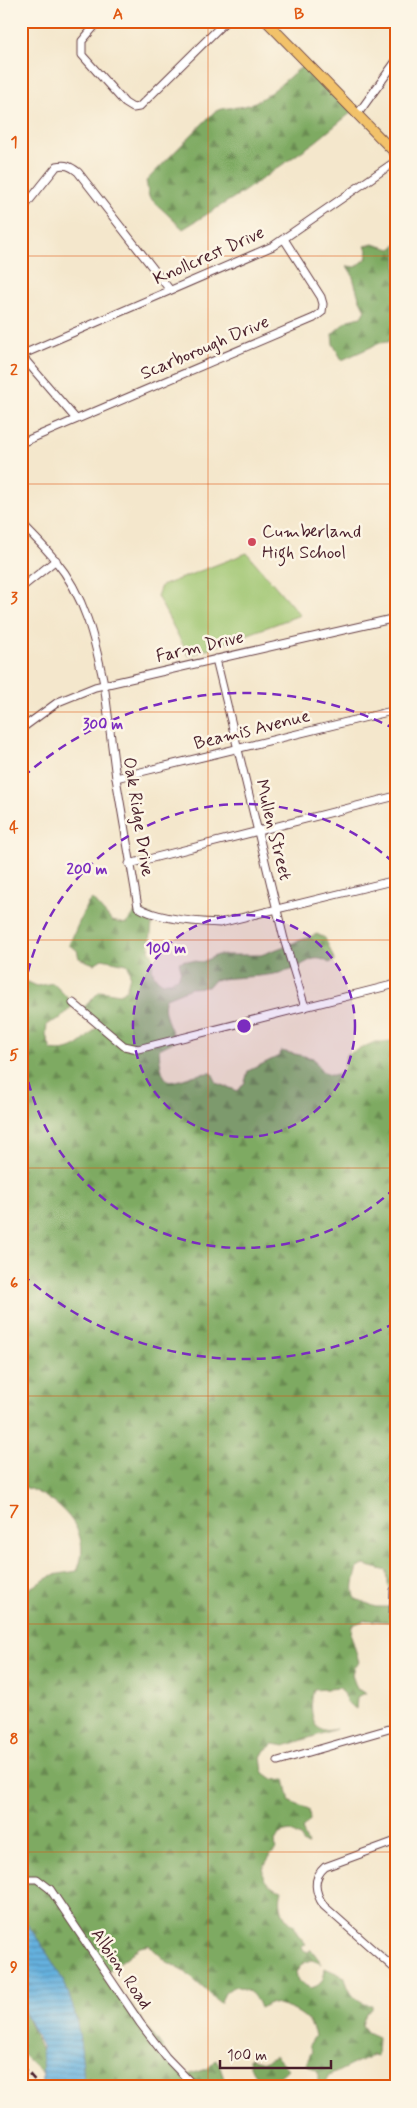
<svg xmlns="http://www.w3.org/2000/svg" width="417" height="2108" font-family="Mynerve,sans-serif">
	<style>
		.grass { fill: #9ec570; stroke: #74724e }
		.forest { fill: url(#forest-firs); stroke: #646446; fill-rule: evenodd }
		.water { fill: url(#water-rules); stroke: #586884 }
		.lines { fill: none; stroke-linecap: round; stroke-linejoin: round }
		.minor-casing { stroke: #643d43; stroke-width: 9 }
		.major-casing { stroke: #643d43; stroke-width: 11 }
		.minor { stroke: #fff; stroke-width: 7 }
		.major { stroke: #f2c26a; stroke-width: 9 }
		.rail { stroke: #4a1f2b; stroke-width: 2.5; stroke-dasharray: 8 4; stroke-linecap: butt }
		.grid { fill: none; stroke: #e0560e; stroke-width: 1; stroke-opacity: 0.55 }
		.ring { fill: none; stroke: #7b2cbf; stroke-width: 2.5; stroke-dasharray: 9 6 }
		.poi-dot { fill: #d1495b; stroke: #fcf5e5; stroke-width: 2 }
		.labels { text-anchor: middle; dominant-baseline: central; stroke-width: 5; stroke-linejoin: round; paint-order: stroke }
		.street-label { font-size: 18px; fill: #4a1f2b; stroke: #fcf5e5 }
		.poi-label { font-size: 18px; fill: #4a1f2b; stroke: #fcf5e5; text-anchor: start }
		.centre { fill: #7b2cbf; stroke: #fcf5e5; stroke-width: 2.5 }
		.ring-label { font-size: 15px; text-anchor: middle; font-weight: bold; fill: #7b2cbf; stroke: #fcf5e5; stroke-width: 5; stroke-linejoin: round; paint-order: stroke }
		.neatline { fill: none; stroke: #e0560e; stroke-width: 2 }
		.grid-label { font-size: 16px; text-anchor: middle; font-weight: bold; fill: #e0560e }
	</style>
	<defs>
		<pattern id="forest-firs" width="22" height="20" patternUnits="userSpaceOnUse" patternTransform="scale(1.25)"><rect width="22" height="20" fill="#7eaa62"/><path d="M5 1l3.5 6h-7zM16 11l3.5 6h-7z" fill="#698a51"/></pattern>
		<pattern id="water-rules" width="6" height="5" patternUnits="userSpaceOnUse" patternTransform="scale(1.25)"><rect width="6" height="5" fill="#65b1de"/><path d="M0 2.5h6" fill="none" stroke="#558fb4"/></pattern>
	</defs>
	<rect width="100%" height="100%" fill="#fcf5e5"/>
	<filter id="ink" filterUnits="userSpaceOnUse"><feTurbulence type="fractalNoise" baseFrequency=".02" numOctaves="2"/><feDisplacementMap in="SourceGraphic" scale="10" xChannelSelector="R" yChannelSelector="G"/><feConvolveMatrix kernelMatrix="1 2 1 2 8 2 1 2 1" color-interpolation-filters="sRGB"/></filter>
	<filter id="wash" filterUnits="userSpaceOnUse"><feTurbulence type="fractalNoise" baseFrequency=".0096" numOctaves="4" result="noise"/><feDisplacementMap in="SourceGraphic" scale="20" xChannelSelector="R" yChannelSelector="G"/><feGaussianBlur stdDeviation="1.12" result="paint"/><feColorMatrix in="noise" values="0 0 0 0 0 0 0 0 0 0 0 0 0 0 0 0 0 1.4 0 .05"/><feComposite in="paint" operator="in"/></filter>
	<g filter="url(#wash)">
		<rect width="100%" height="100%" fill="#f4e7cc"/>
		<path class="grass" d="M247,553L300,615L189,656L157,596L161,586Z"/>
		<g class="forest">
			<path d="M303,66L352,112L315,142L243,192L183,229L149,197L146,181L214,112C225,106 236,109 248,105C270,97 285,79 303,66Z"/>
			<path d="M373,244L391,249L396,245V335L391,337L388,342L380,343L342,360L333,344L332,334L348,320L361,317L365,310L359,298L352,274L347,266L356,267L366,259L368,251L365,246Z"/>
			<path d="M92,899L112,921L126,924L137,910L153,916L149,950L153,956C152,970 151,975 163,983L178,978L181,970L179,962L185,960L202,962L217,955H261L317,934L325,938L335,961L329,963C313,952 306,965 291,970C266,978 239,976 214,980L208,987L191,988L166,998C160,1012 172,1028 175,1041L159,1049C162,1104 180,1072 212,1073L217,1083L238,1091L245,1082L248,1071L279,1056L281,1051L313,1058C321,1070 323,1077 338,1075L344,1068L346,1055L375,1042H388L393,1039L395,1034L393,1023L396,1022V1637L392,1622L366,1620L352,1625L351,1635L359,1662L354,1666L352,1675L357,1689L366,1693L357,1697L356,1709L346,1702L345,1695L340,1688L314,1690C310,1700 309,1727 324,1730C327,1731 332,1730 336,1729L285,1746L274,1744L265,1750L261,1757L263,1772L274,1780L285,1779L290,1802L309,1809L310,1820L302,1829L308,1845L304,1844L301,1838L290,1831L279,1834L275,1841L276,1849C260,1867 255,1882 282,1890C278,1903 282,1919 294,1925L297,1933L306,1944L302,1947L303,1950L308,1952L311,1949L322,1964L312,1960L303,1963L296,1972L298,1981L310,1988C322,1986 324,1979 325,1968L345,1977C348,1992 357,2005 372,2005V2009L366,2013L362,2025L367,2032L378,2037L377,2056L372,2055L329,2076L322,2087H318V2071L306,2064L312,2051L309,2045L315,2036C310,2013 290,2008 270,2003L260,2008C255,1994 249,1989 234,1986L225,1993L220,2003L185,1972L166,1961L149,1945L140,1947L106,1973L184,2076L207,2069L217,2059L227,2087H83L67,1995L38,1940L21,1919V1595L28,1589L53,1575L77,1571C95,1531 58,1497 21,1486V979L37,986L53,983L74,1004L61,1018L47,1024L46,1035L51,1050C73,1054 84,1041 98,1026L82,1009L100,991L120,994L126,990C129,981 132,972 127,964L102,959L94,964L79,958L77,950L69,945L87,904ZM364,1565L387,1571L388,1585L393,1591L392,1607H376L356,1599C351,1588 355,1579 358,1568Z"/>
			<path d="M21,2004L46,2060L49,2080L21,2053Z"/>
			<path d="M276,2056L288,2069L270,2085C258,2080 249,2072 249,2058L264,2062Z"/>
		</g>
		<path class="water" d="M21,1917C34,1931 62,1975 68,1992C79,2021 83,2056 84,2087H43L42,2046L21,2005Z"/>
	</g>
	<g filter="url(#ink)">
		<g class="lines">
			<g class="minor-casing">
				<g id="minor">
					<path d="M99,21L82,41V55L125,103L133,108L139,107L226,21"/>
					<path d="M357,115L396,61"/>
					<path d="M21,211L57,166C66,164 70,166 78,172L170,290"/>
					<path d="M21,355L273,246L396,161"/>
					<path d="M21,355L76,419"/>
					<path d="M21,443L314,318L322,312L323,304L321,297L284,239"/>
					<path d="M21,523C33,536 45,547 55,560C85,596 95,640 104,684"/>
					<path d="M21,588L56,560"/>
					<path d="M216,659L284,939L305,1007"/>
					<path d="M105,691L116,778L138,907C157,919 197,922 220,923L396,880"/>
					<path d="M21,729L58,702L95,687L396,618"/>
					<path d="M116,778L396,710"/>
					<path d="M129,864L396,796"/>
					<path d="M21,886H23"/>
					<path d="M73,1003L124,1046L138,1049L396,984"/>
					<path d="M394,1590L393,1617L396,1641"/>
					<path d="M278,1761L396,1727"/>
					<path d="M396,1841L325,1867C312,1878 315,1893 324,1906L396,1970"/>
					<path d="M21,1879H37L50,1889L140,2023L166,2057L195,2087"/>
					<path d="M391,2087L396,2084"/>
				</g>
			</g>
			<g class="major-casing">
				<path id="major" d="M266,21L396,154"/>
			</g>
			<use href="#minor" class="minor"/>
			<use href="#major" class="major"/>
			<path class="rail" d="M21,2065L41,2087"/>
		</g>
	</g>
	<path class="grid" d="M208,21V2087M21,256H396M21,484H396M21,712H396M21,940H396M21,1168H396M21,1396H396M21,1624H396M21,1852H396"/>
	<circle cx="244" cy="1026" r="111" fill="#7b2cbf" fill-opacity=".12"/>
	<g class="ring">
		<circle cx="244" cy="1026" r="111"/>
		<path d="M395 1188A222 222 0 1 1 395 864"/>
		<path d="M395 1323A333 333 0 0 1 23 1275M23 777A333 333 0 0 1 395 729"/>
	</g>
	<circle class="poi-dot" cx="252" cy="542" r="5"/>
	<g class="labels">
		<g class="street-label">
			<text transform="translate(209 256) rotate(-24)">Knollcrest Drive</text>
			<text transform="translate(205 348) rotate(-23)">Scarborough Drive</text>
			<text transform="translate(200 647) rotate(-13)">Farm Drive</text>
			<text transform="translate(252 730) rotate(-14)">Beamis Avenue</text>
			<text transform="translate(138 817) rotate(81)">Oak Ridge Drive</text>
			<text transform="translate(273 830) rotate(76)">Mullen Street</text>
			<text transform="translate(121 1969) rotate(56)">Albion Road</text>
		</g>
		<g class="poi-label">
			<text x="262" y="532">Cumberland<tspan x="262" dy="21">High School</tspan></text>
		</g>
	</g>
	<circle cx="244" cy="1026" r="8" class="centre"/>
	<g class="ring-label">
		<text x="103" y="729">300 m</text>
		<text x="87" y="874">200 m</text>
		<text x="166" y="953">100 m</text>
	</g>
	<rect width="417" height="2108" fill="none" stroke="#fcf5e5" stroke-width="55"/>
	<path d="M220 2060v8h111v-8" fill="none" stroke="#4a1f2b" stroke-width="2.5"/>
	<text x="227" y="2060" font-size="15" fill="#4a1f2b" stroke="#fcf5e5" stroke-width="4" paint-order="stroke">100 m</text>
	<rect x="28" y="28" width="362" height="2052" class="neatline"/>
	<g class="grid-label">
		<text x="118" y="19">A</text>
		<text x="299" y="19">B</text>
		<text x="14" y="147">1</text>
		<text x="14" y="375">2</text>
		<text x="14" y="603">3</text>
		<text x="14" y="832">4</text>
		<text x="14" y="1060">5</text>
		<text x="14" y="1288">6</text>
		<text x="14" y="1516">7</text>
		<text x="14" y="1744">8</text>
		<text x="14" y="1972">9</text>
	</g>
</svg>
